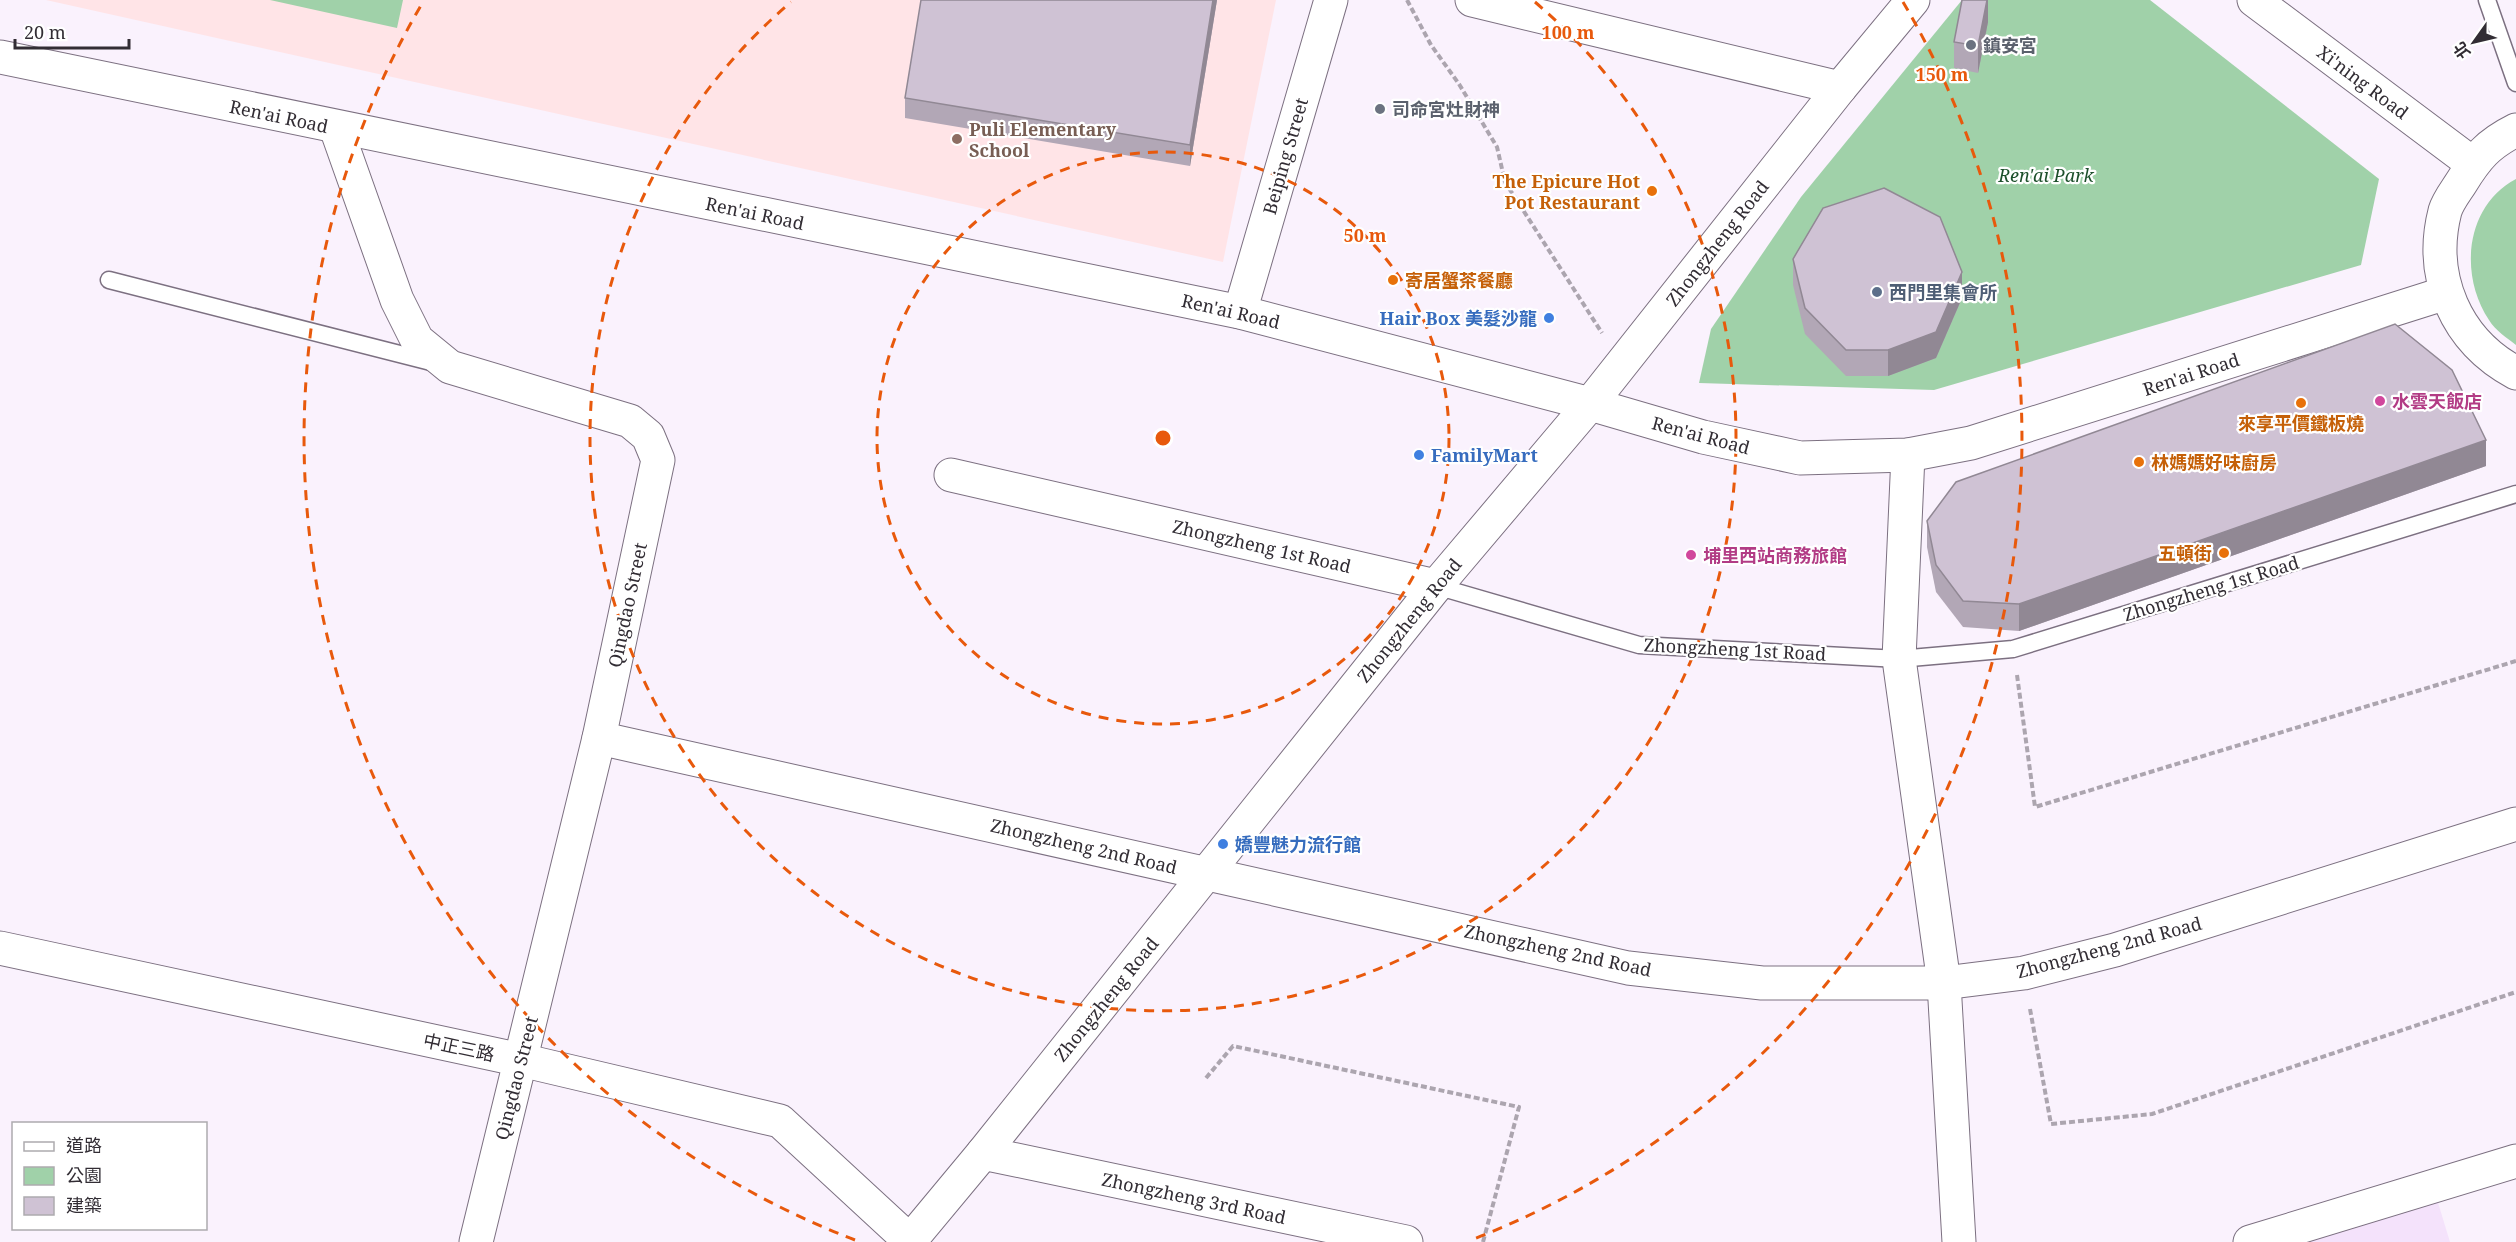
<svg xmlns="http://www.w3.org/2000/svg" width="2516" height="1242" font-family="'Noto Serif','Noto Sans TC',serif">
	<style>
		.built { fill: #f4e2fb }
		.education { fill: #ffe4e7 }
		.green { fill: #a0d1a9 }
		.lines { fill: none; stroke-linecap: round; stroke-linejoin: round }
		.service-casing { stroke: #7c7081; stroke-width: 19 }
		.minor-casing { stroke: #7c7081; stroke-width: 35 }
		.tertiary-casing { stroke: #7c7081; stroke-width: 35 }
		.path { stroke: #aca5af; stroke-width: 4; stroke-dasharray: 6 3; stroke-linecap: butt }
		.service { stroke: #fff; stroke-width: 16 }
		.minor { stroke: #fff; stroke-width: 33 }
		.tertiary { stroke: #fff; stroke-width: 33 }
		.wall { fill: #b2a7b6 }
		.shaded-wall { fill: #918894 }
		.building { fill: #cfc2d4; stroke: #918894; stroke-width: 1.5 }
		.ring { fill: none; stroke: #e8590c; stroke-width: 3; stroke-dasharray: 10 8 }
		.worship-dot { fill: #6b7280; stroke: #fff; stroke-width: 2 }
		.education-dot { fill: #8d6e63; stroke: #fff; stroke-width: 2 }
		.food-dot { fill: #e8710a; stroke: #fff; stroke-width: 2 }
		.service-dot { fill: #5c6f8a; stroke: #fff; stroke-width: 2 }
		.shop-dot { fill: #3f7fe0; stroke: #fff; stroke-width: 2 }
		.hotel-dot { fill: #d1479c; stroke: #fff; stroke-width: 2 }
		.labels { text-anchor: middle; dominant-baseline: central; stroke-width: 4.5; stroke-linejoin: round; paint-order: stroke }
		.worship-label { font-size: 18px; font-weight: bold; fill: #5b616d; stroke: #fff; text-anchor: start }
		.street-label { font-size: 18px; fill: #322d34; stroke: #fff }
		.education-label { font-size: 18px; font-weight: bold; fill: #785e54; stroke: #fff; text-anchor: start }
		.park-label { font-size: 18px; font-style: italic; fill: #1d502b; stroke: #fff }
		.food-label { font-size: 18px; font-weight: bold; fill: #c56008; stroke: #fff; text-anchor: end }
		.service-label { font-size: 18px; font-weight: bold; fill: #4e5e75; stroke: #fff; text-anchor: start }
		.shop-label { font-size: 18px; font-weight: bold; fill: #366cbe; stroke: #fff; text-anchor: start }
		.hotel-label { font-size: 18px; font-weight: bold; fill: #b23c85; stroke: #fff; text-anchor: start }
		.centre { fill: #e8590c; stroke: #fff; stroke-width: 3 }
		.ring-label { font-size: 18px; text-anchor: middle; font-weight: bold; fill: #e8590c; stroke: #fff; stroke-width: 4.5; stroke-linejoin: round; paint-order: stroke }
	</style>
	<rect width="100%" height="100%" fill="#faf2fd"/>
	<path class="built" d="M2436,1196L2450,1242H2280Z"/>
	<path class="education" d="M46,0H1276L1223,262Z"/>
	<g class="green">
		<path d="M270,0H403L397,28Z"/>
		<path d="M1962,0H2150L2379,179L2361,265L1934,390L1699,383L1711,329L1801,197Z"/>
		<path d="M2516,179V345C2507,338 2495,330 2489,320C2459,275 2465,206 2516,179Z"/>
	</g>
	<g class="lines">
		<g class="service-casing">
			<g id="service">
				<path d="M2487,0L2516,83"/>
				<path d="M109,280L431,362"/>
				<path d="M1436,586L1639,645L1899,659L2013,649L2516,494"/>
			</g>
		</g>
		<g class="minor-casing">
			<g id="minor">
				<path d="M1472,0L1840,88"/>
				<path d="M0,57L1240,312L1590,404L1703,437L1800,458L1908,455L1971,443L2446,293"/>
				<path d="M336,128L397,300L417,340L450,367L630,421L648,436L658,460L599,738L476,1242"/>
				<path d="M1240,312L1331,0"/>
				<path d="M1908,455L1899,659L1944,983L1959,1242"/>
				<path d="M951,475L1436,586"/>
				<path d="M599,738L1628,968L1762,983H1944L2024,973L2115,950L2516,824"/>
				<path d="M0,948L521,1060L780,1121L910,1241"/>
				<path d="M983,1153L1406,1242"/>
				<path d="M2250,1242L2516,1161"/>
			</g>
		</g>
		<g class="tertiary-casing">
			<g id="tertiary">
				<path d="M2254,0L2473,164"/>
				<path d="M2516,130C2488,144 2477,157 2461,183C2456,191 2448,201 2445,211C2428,277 2456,341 2516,373"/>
				<path d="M909,1242L983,1153L1436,586L1590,404L1840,88L1913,0"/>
			</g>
		</g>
		<g class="path">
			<path d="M1407,0L1431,45L1459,84L1497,147L1505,182L1602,333"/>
			<path d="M2017,675L2035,807L2516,661"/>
			<path d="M2030,1009L2051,1124L2152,1114L2516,992"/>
			<path d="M1206,1078L1233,1046L1519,1107L1483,1242"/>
		</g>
		<use href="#service" class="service"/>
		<use href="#minor" class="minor"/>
		<use href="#tertiary" class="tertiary"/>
	</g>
	<g class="wall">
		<path d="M1217,0L1190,166L905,118V98Z"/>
		<path d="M1988,0V22L1978,73L1954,68V42Z"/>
		<path d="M1793,259L1962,298L1936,358L1888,376H1846L1805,334L1793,285Z"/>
		<path d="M2486,466L2019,631L1963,627L1936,592L1927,547V521Z"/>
	</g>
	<g class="shaded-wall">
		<path d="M1213,0H1217L1190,166V145Z"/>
		<path d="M1987,0H1988V22L1978,73V46Z"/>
		<path d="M1962,272V298L1936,358L1888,376V350Z"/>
		<path d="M2486,440V466L2019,631V604Z"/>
	</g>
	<g class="building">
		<path d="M921,0H1213L1190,145L905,98Z"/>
		<path d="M1962,0H1987L1978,46L1954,42Z"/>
		<path d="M1884,188L1940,217L1962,272L1936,332L1888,350H1846L1805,308L1793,259L1823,208Z"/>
		<path d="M2395,324L2452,370L2486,440L2019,604L1963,601L1936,565L1927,521L1956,482Z"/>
	</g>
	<g class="ring">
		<circle cx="1163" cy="438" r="286"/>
		<path d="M1535 2A573 573 0 1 1 791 2"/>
		<path d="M855 1240A859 859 0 0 1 423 2M1903 2A859 859 0 0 1 1471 1240"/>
	</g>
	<g class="worship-dot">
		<circle cx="1971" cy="45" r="6"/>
		<circle cx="1380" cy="109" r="6"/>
	</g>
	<circle class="education-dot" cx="957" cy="139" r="6"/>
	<g class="food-dot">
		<circle cx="1652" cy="191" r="6"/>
		<circle cx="1393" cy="280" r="6"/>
		<circle cx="2301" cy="403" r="6"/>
		<circle cx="2139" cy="462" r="6"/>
		<circle cx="2224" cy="553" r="6"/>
	</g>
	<circle class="service-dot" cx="1877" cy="292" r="6"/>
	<g class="shop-dot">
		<circle cx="1549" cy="318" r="6"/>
		<circle cx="1419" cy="455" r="6"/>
		<circle cx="1223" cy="844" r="6"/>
	</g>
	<g class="hotel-dot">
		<circle cx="2380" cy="401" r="6"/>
		<circle cx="1691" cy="555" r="6"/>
	</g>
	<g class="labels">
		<g class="worship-label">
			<text x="1983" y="45">鎮安宮</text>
			<text x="1392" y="109">司命宮灶財神</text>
		</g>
		<g class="street-label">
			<text transform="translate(2363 82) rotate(37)">Xi'ning Road</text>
			<text transform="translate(279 116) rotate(12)">Ren'ai Road</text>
			<text transform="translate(1285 156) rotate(-74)">Beiping Street</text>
			<text transform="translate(755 213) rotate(12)">Ren'ai Road</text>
			<text transform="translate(1717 243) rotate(-52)">Zhongzheng Road</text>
			<text transform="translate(1231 311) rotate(13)">Ren'ai Road</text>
			<text transform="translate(2191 374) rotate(-18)">Ren'ai Road</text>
			<text transform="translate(1701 435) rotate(15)">Ren'ai Road</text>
			<text transform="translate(1262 546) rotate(13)">Zhongzheng 1st Road</text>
			<text transform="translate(2211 588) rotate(-17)">Zhongzheng 1st Road</text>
			<text transform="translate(627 605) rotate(-78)">Qingdao Street</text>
			<text transform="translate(1409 620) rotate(-51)">Zhongzheng Road</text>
			<text transform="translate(1735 649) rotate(3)">Zhongzheng 1st Road</text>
			<text transform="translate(1084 846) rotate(13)">Zhongzheng 2nd Road</text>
			<text transform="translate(2109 947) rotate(-15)">Zhongzheng 2nd Road</text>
			<text transform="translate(1558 950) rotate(12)">Zhongzheng 2nd Road</text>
			<text transform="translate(1106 999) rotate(-51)">Zhongzheng Road</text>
			<text transform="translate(459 1047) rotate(12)">中正三路</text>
			<text transform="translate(516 1078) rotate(-76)">Qingdao Street</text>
			<text transform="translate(1194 1198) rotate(12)">Zhongzheng 3rd Road</text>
		</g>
		<g class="education-label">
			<text x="969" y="129">Puli Elementary<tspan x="969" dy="21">School</tspan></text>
		</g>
		<g class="park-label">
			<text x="2046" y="175">Ren'ai Park</text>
		</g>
		<g class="food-label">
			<text x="1640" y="181">The Epicure Hot<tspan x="1640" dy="21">Pot Restaurant</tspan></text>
			<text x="1405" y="280" text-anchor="start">寄居蟹茶餐廳</text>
			<text x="2301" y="423" text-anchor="middle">來享平價鐵板燒</text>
			<text x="2151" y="462" text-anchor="start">林媽媽好味廚房</text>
			<text x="2212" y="553">五頓街</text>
		</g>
		<g class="service-label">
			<text x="1889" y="292">西門里集會所</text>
		</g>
		<g class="shop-label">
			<text x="1537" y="318" text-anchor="end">Hair Box 美髮沙龍</text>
			<text x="1431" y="455">FamilyMart</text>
			<text x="1235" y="844">嬌豐魅力流行館</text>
		</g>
		<g class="hotel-label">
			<text x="2392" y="401">水雲天飯店</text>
			<text x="1703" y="555">埔里西站商務旅館</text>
		</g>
	</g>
	<circle cx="1163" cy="438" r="9" class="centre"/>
	<g class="ring-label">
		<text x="1568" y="39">100 m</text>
		<text x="1942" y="81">150 m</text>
		<text x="1365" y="242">50 m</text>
	</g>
	<rect x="12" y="1122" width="195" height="108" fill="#ffffff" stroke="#adabae" stroke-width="1.5"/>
	<rect x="24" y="1142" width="30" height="9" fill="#ffffff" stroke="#adabae" stroke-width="1.5"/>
	<text x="66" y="1152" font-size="18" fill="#322d34">道路</text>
	<rect x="24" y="1167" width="30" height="18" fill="#a0d1a9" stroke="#adabae" stroke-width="1.5"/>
	<text x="66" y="1182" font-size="18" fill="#322d34">公園</text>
	<rect x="24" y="1197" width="30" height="18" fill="#cfc2d4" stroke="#adabae" stroke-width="1.5"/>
	<text x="66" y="1212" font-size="18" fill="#322d34">建築</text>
	<g transform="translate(2474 42) rotate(236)" stroke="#ffffff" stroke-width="4.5" paint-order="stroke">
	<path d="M0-4.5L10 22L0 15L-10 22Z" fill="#322d34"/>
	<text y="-9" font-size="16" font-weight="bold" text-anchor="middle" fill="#322d34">北</text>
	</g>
	<path d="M15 39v9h114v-9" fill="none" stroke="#322d34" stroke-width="3"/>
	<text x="24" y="39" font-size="18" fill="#322d34" stroke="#ffffff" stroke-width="4.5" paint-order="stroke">20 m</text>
</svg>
